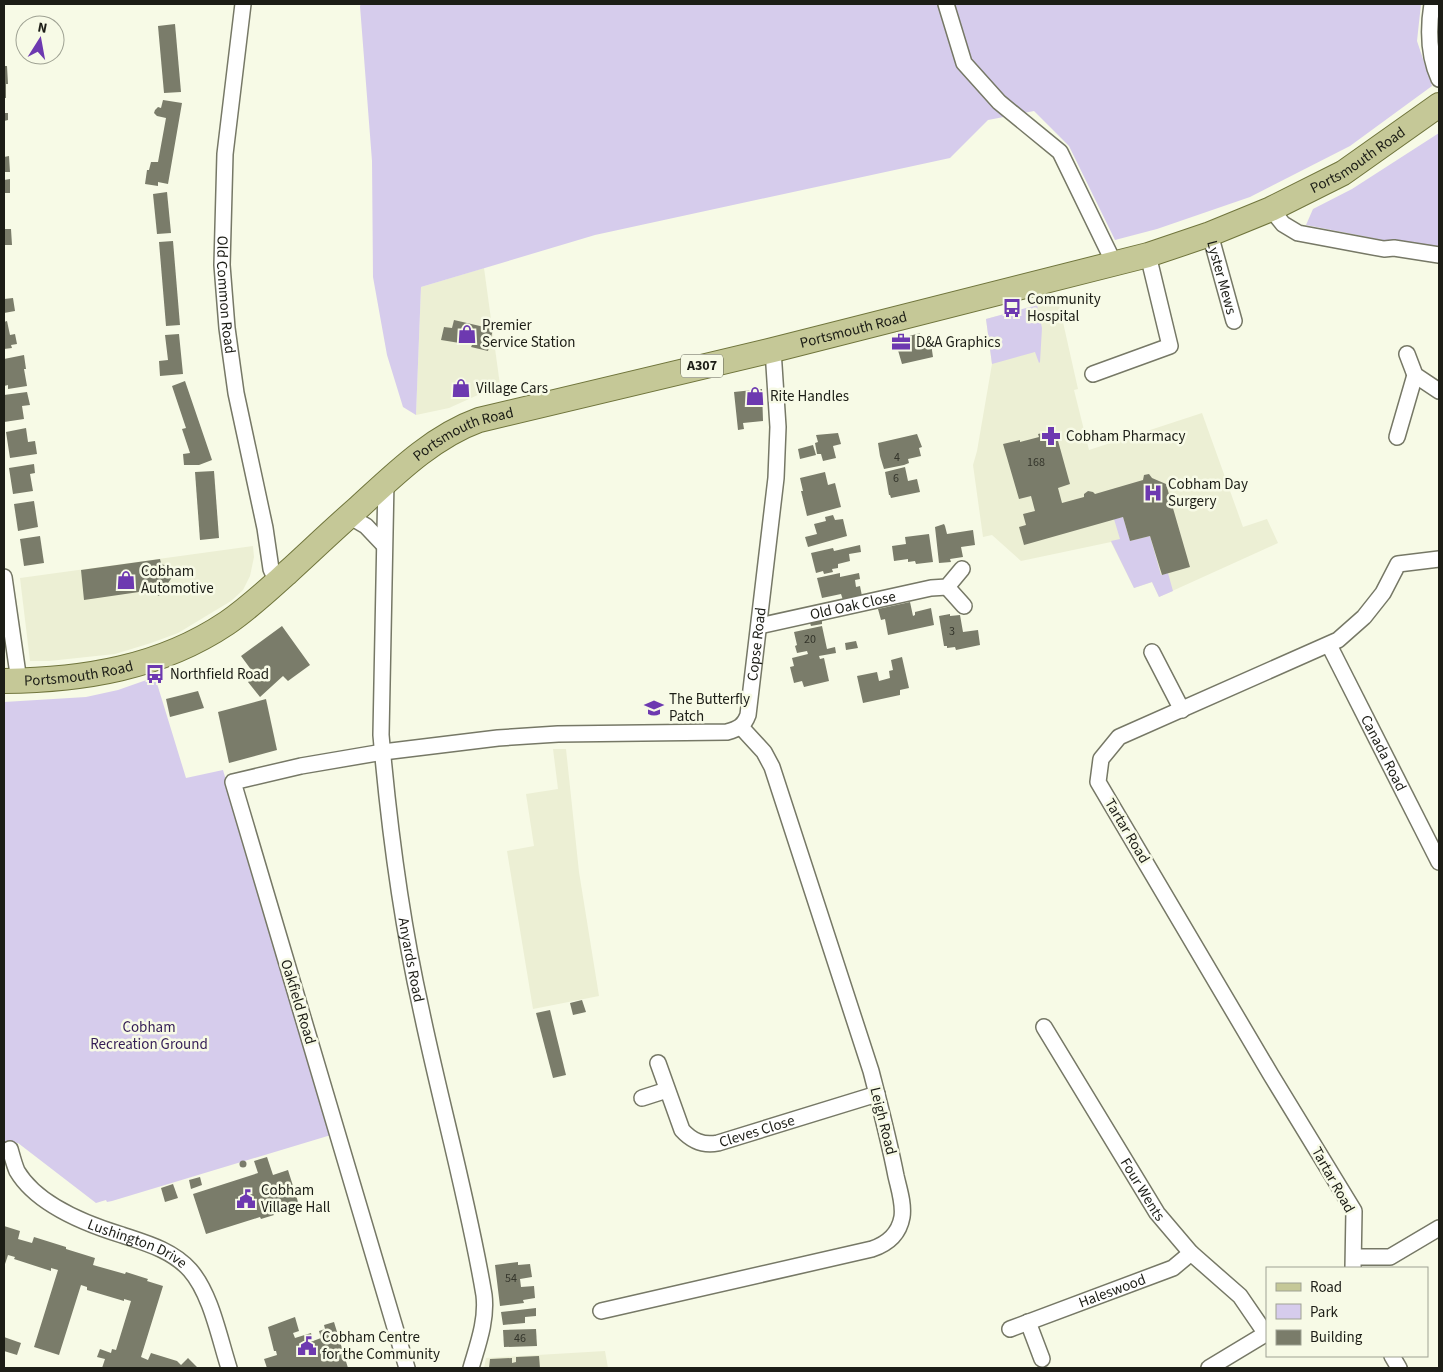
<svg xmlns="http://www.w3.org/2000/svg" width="1443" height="1372" font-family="'Source Sans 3',sans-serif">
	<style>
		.built { fill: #ecefd4 }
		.green { fill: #d6ccec }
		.building { fill: #7a7c6a }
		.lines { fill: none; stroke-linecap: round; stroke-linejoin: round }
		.street-casing { stroke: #767866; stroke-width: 18 }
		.primary-casing { stroke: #70753c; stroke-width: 26 }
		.street { stroke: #fff; stroke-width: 15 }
		.primary { stroke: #c5c897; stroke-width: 24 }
		.labels { text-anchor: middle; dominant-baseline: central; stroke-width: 5; stroke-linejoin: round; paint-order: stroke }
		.number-label { font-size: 12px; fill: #34352b }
		.shield { fill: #f7fae6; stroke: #5e5f54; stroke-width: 1 }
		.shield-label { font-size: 14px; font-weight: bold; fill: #1c1d16 }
		.street-label { font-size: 15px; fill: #1c1d16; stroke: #f7fae6 }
		.poi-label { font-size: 15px; fill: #1c1d16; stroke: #f7fae6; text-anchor: start }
		.park-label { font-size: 15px; fill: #341d55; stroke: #f7fae6 }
	</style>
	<rect width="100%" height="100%" fill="#f7fae6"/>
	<g class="built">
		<path d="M484,268L500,385L449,408L416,415L421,287Z"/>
		<path d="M1058,300L1078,389L1074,390L1089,450L1202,413L1243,527L1267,519L1278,543L1159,597L1152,582L1134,588L1111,542L1021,561L992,535L983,537L973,465L977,451L992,364L986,319Z"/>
		<path d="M253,546L254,557L250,576L243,590L231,601L178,633L151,643L115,654L49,661H30L20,578Z"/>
		<path d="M553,749H566L579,872L599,996L533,1009L507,851L534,846L526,794L558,789Z"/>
		<path d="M605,1351L608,1368H484L486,1358Z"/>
	</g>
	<g class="green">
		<path d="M361,4H1421L1417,41L1432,86L1350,146L1250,197L1157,229L1115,240L1069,146L1034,111L988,120L950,158L595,235L421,287L416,415L403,407L387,355L373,277L372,161L360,6Z"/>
		<path d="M1439,133V251L1306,225L1313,209L1352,189Z"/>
		<path d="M1037,305L1042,328L1040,362L1039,363L1035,352L992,364L986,319Z"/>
		<path d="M1123,517L1130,541L1150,536L1161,575L1168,573L1173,591L1159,597L1152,582L1134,588L1111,541L1120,539L1114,519Z"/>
		<path d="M155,677L186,778L223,770L331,1135L112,1201L107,1202L106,1200L96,1203L18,1143L4,1147V702L86,697L118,690Z"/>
	</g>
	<g class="building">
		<path d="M175,24L181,92L164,93L158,26Z"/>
		<path d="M4,66H7L8,84H6V98H4Z"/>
		<path d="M163,100L182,103L168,184L158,182V186L145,184L147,170H149L151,162H158L166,118L157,116L154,113L155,110L158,107L161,108Z"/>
		<path d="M4,113H8V120L4,121Z"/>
		<path d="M9,156L10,172H4V157Z"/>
		<path d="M10,179V193H4V180Z"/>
		<path d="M167,192L171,233L157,234L153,194Z"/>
		<path d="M4,229H11L12,245H4Z"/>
		<path d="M173,241L180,325L166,326L159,242Z"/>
		<path d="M13,298L15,311L4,313V299Z"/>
		<path d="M454,320L493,329L488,351L471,347L472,345L441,340L444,327L452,328Z"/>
		<path d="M7,321L10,335L15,334L17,344L11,345L12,348L4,349V322Z"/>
		<path d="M920,333V340L930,337L933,357L902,364L895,340Z"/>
		<path d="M179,334L183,374L160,376L159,361L168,360L165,335Z"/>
		<path d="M24,355L26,369H24L27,386L8,389V385L4,386V359Z"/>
		<path d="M185,381L212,460L199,465H184L183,454L190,453L182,429L186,428L172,386Z"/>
		<path d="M762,389L763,421L743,423L744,429L738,430L734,392Z"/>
		<path d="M27,392L30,405L22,406L24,419L4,422V395Z"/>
		<path d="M26,428L28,442L35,441L37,454L10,458L6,432Z"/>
		<path d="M1055,430L1070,484L1058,488L1062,503L1084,497V494L1088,491L1093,492L1095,494L1143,480L1144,475L1149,474L1152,478L1166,484L1190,567L1162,575L1150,536L1130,541L1123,517L1024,545L1019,527L1026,525L1023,514L1035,511L1031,496L1019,499L1003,444L1020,440V442L1039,437L1038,434Z"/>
		<path d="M838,433L841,444L833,446L836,458L823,461L821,454H817L815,443L818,442L816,435Z"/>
		<path d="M917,434L922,447L919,448L921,456L908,459L909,463L904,465L884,469L880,456L878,443Z"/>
		<path d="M813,445L816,455L800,459L798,449Z"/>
		<path d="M34,464L35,473L30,474L33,491L13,494L9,468Z"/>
		<path d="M905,467L908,481L917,479L920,492L891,498L890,495H889L885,472Z"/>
		<path d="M214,471L219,538L200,540L195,472Z"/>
		<path d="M825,472L828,485L835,483L841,507L807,516L801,491H803L800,478Z"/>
		<path d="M34,501L38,527L18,531L14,504Z"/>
		<path d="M833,515L835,520L843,519L847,536L808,547L805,537L817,534L814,524L826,521L825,517Z"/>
		<path d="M944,524L945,526L947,534L973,530L975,545L961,547L963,557L950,559L951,562L939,563L935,527Z"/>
		<path d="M929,534L933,562L916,564L915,561L908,562V559L894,561L892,546L906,544L905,537Z"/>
		<path d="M40,536L44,563L24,566L20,539Z"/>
		<path d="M860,545L861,552L849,554L850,561L838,564V568L832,569L833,572L824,574L823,571L816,573L811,553L833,548L834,551Z"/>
		<path d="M160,559L161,563L175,573L159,596L146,588H141L139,592L84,600L81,570Z"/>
		<path d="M840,573V577L859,573L860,579L855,580L856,587L860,586L862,596L843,600L841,594L822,598L817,578Z"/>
		<path d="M910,602L913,616L915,615V612L931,608L934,625L888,635L885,619L881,620L878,609Z"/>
		<path d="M950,614V616L960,615L963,632L978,630L980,645L956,650L955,647L947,648V646H944L939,616Z"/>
		<path d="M822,620V624L811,626L810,623Z"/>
		<path d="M282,626L310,665L288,681L283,676L260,697L248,682L255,675L241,656Z"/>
		<path d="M822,626L827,649L835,647L836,653L819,656L820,659L824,658L829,681L804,687L802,681L794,683L790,667L794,666L792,658L808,654L807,651L797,653L795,646L797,645L794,632Z"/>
		<path d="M856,641L858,648L846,650L845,643Z"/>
		<path d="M902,657L909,688L900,690V695L863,703L857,676L877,672L879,681L890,678L889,671L893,670L891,660Z"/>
		<path d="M198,691L204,708L170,717L166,699Z"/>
		<path d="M266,699L277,750L229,763L218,712Z"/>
		<path d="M582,1000L586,1012L573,1015L570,1003Z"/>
		<path d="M550,1010L566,1075L553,1078L536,1013Z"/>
		<path d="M267,1157L273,1175L288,1170L299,1205L273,1212L274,1215L261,1219L260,1217L206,1234L193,1194L258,1173L254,1161Z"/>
		<circle cx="243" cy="1164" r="3.5"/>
		<path d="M200,1177L202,1185L191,1189L189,1180Z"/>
		<path d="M173,1184L178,1198L165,1202L161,1188Z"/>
		<path d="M4,1226L20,1231L18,1239L32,1243L34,1237L66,1247V1249L95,1258L93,1265L125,1274L126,1272L148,1279L147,1281L163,1286L141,1357L148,1360L151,1353L177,1361L181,1365L188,1358L198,1368H102L105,1359L97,1357L100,1349L111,1353L112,1349L116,1350L131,1301L124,1299V1301L87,1290V1287L81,1285L59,1355L34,1347L58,1270L51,1268V1271L14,1259L15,1257L8,1255L4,1267Z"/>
		<path d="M518,1262V1265L530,1264L532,1277L520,1279L521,1287L534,1286L535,1298L523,1300L524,1303L500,1306L495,1265Z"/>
		<path d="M536,1308V1316L525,1317V1323L503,1325L501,1312Z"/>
		<path d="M295,1317L299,1331L293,1333L295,1338L311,1333L313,1341L321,1338L319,1331L325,1329L324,1325L334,1322L348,1368H267L264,1359L277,1355L276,1351H274L268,1327Z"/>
		<path d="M536,1329L537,1346L504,1347L503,1330Z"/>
		<path d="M4,1337L21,1343L17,1355L4,1351Z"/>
		<path d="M539,1356L540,1368H489L490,1359L512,1358V1363L516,1362V1357Z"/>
	</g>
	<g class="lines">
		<g class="street-casing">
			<g id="street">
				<path id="s1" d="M243,4L225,154L222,265L227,328L236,393L265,528L271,569L277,582"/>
				<path d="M946,4L964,63L999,102L1060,152L1115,265"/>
				<path d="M1432,4C1428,29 1428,55 1439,79"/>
				<path d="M1271,209L1283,224L1298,233L1384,249L1394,248L1439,255"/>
				<path id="s2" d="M1210,234L1234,321"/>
				<path d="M1407,354L1415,375L1439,391"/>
				<path d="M1093,374L1170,346L1148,255"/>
				<path d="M1397,437L1415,375"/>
				<path id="s3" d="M386,481L381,735C389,827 401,919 421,1009C441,1105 468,1199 484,1295C487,1320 478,1344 471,1368"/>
				<path d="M349,516L366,526L384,545"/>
				<path d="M4,577L19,681"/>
				<path d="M947,587L964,606"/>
				<path id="s4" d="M759,626L931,588L947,587L962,569"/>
				<path id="s5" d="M1329,645L1439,862"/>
				<path d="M1152,652L1182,710"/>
				<path id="s6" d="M1044,1027L1157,1213L1191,1253L1240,1296L1266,1334"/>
				<path id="s7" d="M658,1063L682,1130C692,1141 703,1146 718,1143L877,1094"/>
				<path d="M642,1098L667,1090"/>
				<path id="s8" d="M10,1149C12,1156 14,1164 17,1171C37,1205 86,1224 122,1235C146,1243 172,1250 190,1270C211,1294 219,1337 229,1368"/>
				<path d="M1354,1257H1390L1439,1228"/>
				<path d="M1353,1268L1354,1211L1271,1075L1098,782L1101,759L1119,737L1338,640L1364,617L1383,593L1398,564L1439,559"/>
				<path d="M601,1311L872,1249C887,1244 899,1234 902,1217C904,1204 899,1189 896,1176C889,1140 880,1106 871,1071L772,767L764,752L741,727"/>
				<path d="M1028,1322L1042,1359"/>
				<path id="s9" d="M1010,1329L1173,1268L1191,1253"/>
				<path d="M1392,1356L1399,1368"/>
				<path id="s10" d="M407,1368L233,782L301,766L383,752L498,738L558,734L727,732C738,729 744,726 748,715L776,478L778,427L773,350"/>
				<path d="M1209,1368L1267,1333"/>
			</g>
		</g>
		<g class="primary-casing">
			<g id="primary">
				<path id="s11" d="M4,681C83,680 160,668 227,623C249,608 268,590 288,572C311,551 334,529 358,508C394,475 432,437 479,420L773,350L1148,255L1210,234L1271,209L1343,173L1439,105"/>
			</g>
		</g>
		<use href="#street" class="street"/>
		<use href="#primary" class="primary"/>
	</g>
	<defs>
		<g id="bus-bare" transform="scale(1.5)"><path d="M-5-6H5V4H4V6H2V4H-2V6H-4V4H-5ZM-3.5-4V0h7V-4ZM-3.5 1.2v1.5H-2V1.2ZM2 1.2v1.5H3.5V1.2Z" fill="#6d39b0" stroke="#f7fae6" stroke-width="2.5" paint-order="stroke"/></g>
		<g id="shop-bare" transform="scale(1.5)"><path d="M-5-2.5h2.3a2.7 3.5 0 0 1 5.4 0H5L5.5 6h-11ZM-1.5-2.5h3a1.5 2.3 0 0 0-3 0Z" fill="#6d39b0" stroke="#f7fae6" stroke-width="2.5" paint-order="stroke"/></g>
		<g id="office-bare" transform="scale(1.5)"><path d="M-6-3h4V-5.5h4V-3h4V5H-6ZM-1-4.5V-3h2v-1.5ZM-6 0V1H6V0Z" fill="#6d39b0" stroke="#f7fae6" stroke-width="2.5" paint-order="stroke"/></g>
		<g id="pharmacy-bare" transform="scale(1.5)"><path d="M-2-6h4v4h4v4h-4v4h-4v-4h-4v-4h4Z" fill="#6d39b0" stroke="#f7fae6" stroke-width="2.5" paint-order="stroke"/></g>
		<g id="hospital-bare" transform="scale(1.5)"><path d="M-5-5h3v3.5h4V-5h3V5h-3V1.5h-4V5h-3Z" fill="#6d39b0" stroke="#f7fae6" stroke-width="2.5" paint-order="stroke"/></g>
		<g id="school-bare" transform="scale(1.5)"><path d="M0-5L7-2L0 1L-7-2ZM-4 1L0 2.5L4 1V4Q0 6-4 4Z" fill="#6d39b0" stroke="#f7fae6" stroke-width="2.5" paint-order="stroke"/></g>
		<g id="civic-bare" transform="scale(1.5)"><path d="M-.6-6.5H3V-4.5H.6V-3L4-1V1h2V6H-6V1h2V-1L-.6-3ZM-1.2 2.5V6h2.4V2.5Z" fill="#6d39b0" stroke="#f7fae6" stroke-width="2.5" paint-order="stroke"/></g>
	</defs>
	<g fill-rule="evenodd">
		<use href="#bus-bare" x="1012" y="308"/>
		<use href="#shop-bare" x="467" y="334"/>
		<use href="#office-bare" x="901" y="342"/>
		<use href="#shop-bare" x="461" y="388"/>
		<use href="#shop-bare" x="755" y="396"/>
		<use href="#pharmacy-bare" x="1051" y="436"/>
		<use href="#hospital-bare" x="1153" y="493"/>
		<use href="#shop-bare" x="126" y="580"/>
		<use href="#bus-bare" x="155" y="674"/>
		<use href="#school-bare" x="654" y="708"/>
		<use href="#civic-bare" x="246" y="1199"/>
		<use href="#civic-bare" x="307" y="1346"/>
	</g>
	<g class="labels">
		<g class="number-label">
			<text x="897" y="457">4</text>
			<text x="1036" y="462">168</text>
			<text x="896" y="478">6</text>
			<text x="952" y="631">3</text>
			<text x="810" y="639">20</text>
			<text x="511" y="1278">54</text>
			<text x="520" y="1338">46</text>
		</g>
		<rect class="shield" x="681" y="354.5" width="42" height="23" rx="4"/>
		<g class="shield-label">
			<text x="702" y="366">A307</text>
		</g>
		<g class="street-label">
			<text stroke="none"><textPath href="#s11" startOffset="1479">Portsmouth Road</textPath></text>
			<text stroke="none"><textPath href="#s2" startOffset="45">Lyster Mews</textPath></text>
			<text stroke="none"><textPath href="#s1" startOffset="292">Old Common Road</textPath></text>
			<text stroke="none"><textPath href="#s11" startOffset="944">Portsmouth Road</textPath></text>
			<text stroke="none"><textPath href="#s11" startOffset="539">Portsmouth Road</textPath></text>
			<text stroke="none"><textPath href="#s4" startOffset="96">Old Oak Close</textPath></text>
			<text stroke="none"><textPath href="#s10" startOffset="1209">Copse Road</textPath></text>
			<text stroke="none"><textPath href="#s11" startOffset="75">Portsmouth Road</textPath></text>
			<text stroke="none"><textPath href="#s5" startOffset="121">Canada Road</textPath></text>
			<text transform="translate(1127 831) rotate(59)">Tartar Road</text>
			<text stroke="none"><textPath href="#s3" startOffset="481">Anyards Road</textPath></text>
			<text transform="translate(298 1002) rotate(73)">Oakfield Road</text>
			<text transform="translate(883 1121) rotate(76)">Leigh Road</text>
			<text stroke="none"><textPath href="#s7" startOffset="152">Cleves Close</textPath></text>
			<text transform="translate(1333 1180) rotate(61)">Tartar Road</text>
			<text stroke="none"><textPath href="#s6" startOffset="190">Four Wents</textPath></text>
			<text stroke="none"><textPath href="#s8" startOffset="166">Lushington Drive</textPath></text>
			<text stroke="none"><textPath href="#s9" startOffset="109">Haleswood</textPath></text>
		</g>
		<g class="poi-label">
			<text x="1027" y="299">Community<tspan x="1027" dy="17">Hospital</tspan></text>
			<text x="482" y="325">Premier<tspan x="482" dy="17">Service Station</tspan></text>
			<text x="916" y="342">D&amp;A Graphics</text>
			<text x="476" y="388">Village Cars</text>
			<text x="770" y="396">Rite Handles</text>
			<text x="1066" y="436">Cobham Pharmacy</text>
			<text x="1168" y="484">Cobham Day<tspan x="1168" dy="17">Surgery</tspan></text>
			<text x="141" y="571">Cobham<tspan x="141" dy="17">Automotive</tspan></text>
			<text x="170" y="674">Northfield Road</text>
			<text x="669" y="699">The Butterfly<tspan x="669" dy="17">Patch</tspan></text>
			<text x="261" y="1190">Cobham<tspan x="261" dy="17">Village Hall</tspan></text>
			<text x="322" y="1337">Cobham Centre<tspan x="322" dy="17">for the Community</tspan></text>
		</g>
		<g class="park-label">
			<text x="149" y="1027">Cobham<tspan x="149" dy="17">Recreation Ground</tspan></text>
		</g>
	</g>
	<rect width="1443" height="1372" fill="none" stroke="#1c1d16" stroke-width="10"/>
	<rect x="1266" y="1267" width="162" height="90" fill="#f7fae6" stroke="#9fa293"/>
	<rect x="1276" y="1283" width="25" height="8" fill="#c5c897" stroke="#9fa293"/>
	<text x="1310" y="1292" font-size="15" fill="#1c1d16">Road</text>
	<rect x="1276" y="1304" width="25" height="15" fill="#d6ccec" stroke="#9fa293"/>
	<text x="1310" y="1317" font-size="15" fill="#1c1d16">Park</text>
	<rect x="1276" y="1330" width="25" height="15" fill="#7a7c6a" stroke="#9fa293"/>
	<text x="1310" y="1342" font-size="15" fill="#1c1d16">Building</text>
	<g transform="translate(40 40) rotate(11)"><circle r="24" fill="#f7fae6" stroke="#9fa293"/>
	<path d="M0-4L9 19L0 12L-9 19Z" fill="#6d39b0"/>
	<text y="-8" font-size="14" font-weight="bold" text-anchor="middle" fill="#1c1d16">N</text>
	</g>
</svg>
